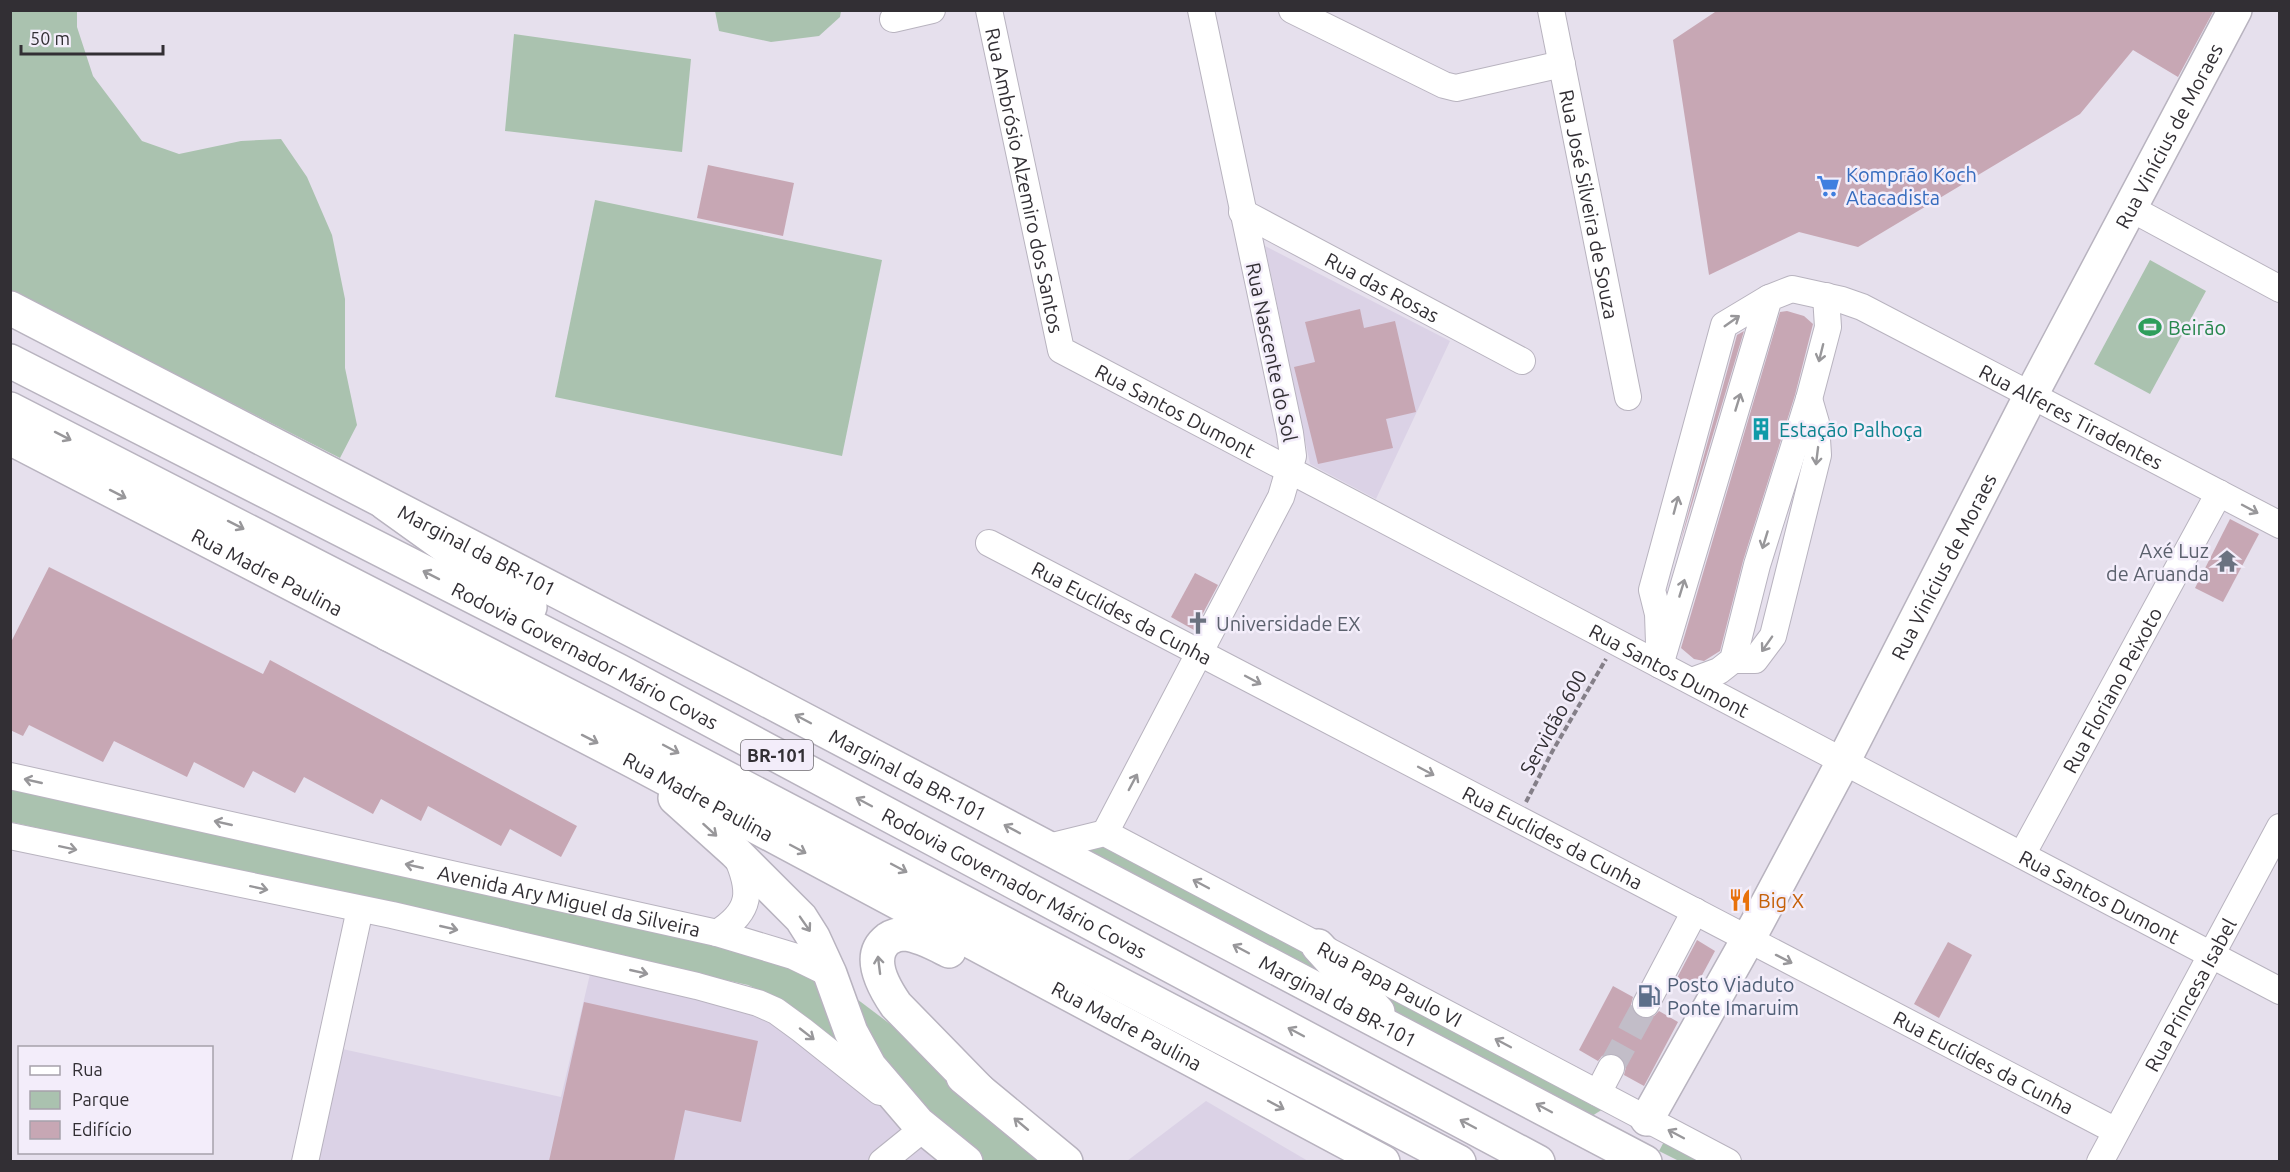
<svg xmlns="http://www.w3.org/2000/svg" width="2290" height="1172" font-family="Ubuntu,sans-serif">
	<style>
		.built { fill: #dbd2e6 }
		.green { fill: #aac2af }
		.building { fill: #c7a7b4 }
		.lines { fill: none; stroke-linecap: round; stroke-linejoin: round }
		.minor-tunnel { stroke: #c2bdc8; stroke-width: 26; stroke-dasharray: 26 13; stroke-linecap: butt }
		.minor-casing { stroke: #b8b3bf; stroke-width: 28 }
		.major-casing { stroke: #b8b3bf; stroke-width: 36 }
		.highway-casing { stroke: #b8b3bf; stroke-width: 36 }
		.path { stroke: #847f88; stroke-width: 4; stroke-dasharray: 6 3; stroke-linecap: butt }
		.minor { stroke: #fff; stroke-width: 26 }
		.major { stroke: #fff; stroke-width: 33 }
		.highway { stroke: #fff; stroke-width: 33 }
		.oneway { stroke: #98979a }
		.labels { text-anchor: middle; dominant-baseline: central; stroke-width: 5; stroke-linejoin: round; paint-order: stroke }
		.shield { fill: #f3edfa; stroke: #6c686f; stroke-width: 1.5 }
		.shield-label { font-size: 18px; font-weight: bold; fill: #322f34 }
		.street-label { font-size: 20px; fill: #322f34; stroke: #f3edfa }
		.shop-label { font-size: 20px; fill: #366cbe; stroke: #f3edfa; text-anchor: start }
		.leisure-label { font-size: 20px; fill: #27864d; stroke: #f3edfa; text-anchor: start }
		.culture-label { font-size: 20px; fill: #0d838f; stroke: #f3edfa; text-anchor: start }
		.worship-label { font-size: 20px; fill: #5b616d; stroke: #f3edfa; text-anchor: end }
		.food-label { font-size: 20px; fill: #c56008; stroke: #f3edfa; text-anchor: start }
		.service-label { font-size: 20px; fill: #4e5e75; stroke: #f3edfa; text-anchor: start }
	</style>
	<rect width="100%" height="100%" fill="#e6e0ed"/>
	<g class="built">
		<path d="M1265,246L1450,341L1376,499L1310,464Z"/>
		<path d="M591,970L771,1018L952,1162H308L338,1048L561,1097Z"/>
		<path d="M1206,1101L1308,1161H1127Z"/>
	</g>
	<g class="green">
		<path d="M10,11H77V27L93,76L142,141L179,154L241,141L281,139L307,177L332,235L345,299V368L357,425L340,458L11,291Z"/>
		<path d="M715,11L841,10V11L840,17L819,36L771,42L719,31Z"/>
		<path d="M514,34L691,59L682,152L505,131Z"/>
		<path d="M595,200L882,260L842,456L555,397Z"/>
		<path d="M2150,260L2206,291L2150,394L2094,364Z"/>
		<path d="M11,783L687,931L824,976L849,1053L777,998L748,985L11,822Z"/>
		<path d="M1109,841L1307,949L1352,1000L1074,847Z"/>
		<path d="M1366,976L1603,1109L1592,1116L1400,1017Z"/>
		<path d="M840,987C914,1039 982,1100 1049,1161H981L888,1080Z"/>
		<path d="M1667,1136L1716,1161H1679L1659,1151Z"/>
	</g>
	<g class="building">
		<path d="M1718,10H2214L2178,77L2133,50L2080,114L1858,247L1799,232L1709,275L1673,40Z"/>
		<path d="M708,165L794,183L783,236L697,218Z"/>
		<path d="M1360,309L1364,328L1395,321L1416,412L1386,419L1393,448L1318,464L1294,367L1315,362L1305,322Z"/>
		<path d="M1787,311L1804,316L1813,324L1795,395L1743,561L1720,651L1704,661L1694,659L1681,648L1780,312Z"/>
		<path d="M1744,331L1677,554L1737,335Z"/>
		<path d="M2230,519L2259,534L2223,602L2195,588Z"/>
		<path d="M49,567L263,674L270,660L577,826L561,857L510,829L501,846L428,806L421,821L381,799L373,814L304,777L295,793L253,771L244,788L194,762L187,777L114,741L103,762L29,725L23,736L10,730V644Z"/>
		<path d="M1195,573L1218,585L1194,630L1171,617Z"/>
		<path d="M1697,940L1715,951L1694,990L1676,980Z"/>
		<path d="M1948,942L1972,955L1939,1018L1914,1004Z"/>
		<path d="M1613,986L1633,997L1631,1005L1634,1012L1639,1017L1647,1019L1654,1016L1659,1011L1678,1022L1644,1086L1624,1075L1626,1067L1623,1059L1618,1055L1610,1053L1602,1056L1598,1061L1579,1050Z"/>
		<path d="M584,1002L758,1041L741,1122L685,1110L674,1161H549Z"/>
	</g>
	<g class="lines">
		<path class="minor-tunnel" d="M1611,1068L1646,1004"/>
		<g class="minor-casing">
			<g id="minor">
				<path id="s1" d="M989,10L1061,350L2280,991"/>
				<path d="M1292,10L1444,85L1456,88L1562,64"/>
				<path id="s2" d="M1551,10L1628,397"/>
				<path d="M893,19L932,10"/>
				<path d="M2130,208L2280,289"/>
				<path id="s3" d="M1242,212L1522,361"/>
				<path id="s4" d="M989,543L2116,1131"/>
				<path d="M1659,643L1658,614L1652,590L1724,325L1769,298"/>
				<path d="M1733,660H1755L1773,636L1818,455L1816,423L1809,399"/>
				<path id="s5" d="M1660,665L1769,298L1792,289L1842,300L1862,307L2280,525"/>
				<path d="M1692,681L1719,671L1733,660L1757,565L1809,399L1828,327L1826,296"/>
				<path id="s6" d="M10,776L717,933L793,956L830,974"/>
				<path d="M1105,833L1281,497L1293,456L1290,433L1201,10"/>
				<path d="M10,836L392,915L697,986L758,1003L776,1011L802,1030L880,1092"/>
				<path id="s7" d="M1048,847L1105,833L1728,1162"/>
				<path id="s8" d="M2022,855L2219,493"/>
				<path d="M717,933C752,911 752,891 736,855"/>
				<path d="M1646,1004L1695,911"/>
				<path d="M1598,1093L1611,1068"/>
				<path d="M305,1162L360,909"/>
				<path d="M882,1162L924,1128"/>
				<path id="s9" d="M2100,1162L2280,827"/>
			</g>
		</g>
		<g class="major-casing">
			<g id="major">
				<path id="s10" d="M10,308L744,688L1645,1162"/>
				<path id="s11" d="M10,438L635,762L1383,1162"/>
				<path d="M675,798L735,852L801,918L813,937L830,974L851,1032L870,1067L918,1123L966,1162"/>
				<path d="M1318,946L1378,1012"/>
				<path d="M949,951C935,944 921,936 905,934C898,934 894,935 888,939C866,956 883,986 896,1005L979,1090"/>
				<path d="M963,1077L1066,1162"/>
				<path id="s12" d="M1647,1119L1756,925L1843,762L2031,395L2235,10"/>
			</g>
		</g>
		<g class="highway-casing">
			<g id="highway">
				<path id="s13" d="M10,361L619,671L1538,1162"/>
				<path d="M10,409L631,728L1459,1162"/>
				<path d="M385,503L530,607"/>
				<path d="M388,634L478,671"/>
			</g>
		</g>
		<path class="path" d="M1526,802L1552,752L1606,659"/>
		<use href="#minor" class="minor"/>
		<use href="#major" class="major"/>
		<use href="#highway" class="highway"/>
	</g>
	<defs><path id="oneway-shaft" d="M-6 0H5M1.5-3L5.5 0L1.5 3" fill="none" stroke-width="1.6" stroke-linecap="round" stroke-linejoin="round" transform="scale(1.5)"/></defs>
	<g class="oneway">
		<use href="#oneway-shaft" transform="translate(1732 321) rotate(-35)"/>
		<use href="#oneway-shaft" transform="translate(1821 353) rotate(104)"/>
		<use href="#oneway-shaft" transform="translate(1738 402) rotate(-73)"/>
		<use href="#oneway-shaft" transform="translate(63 436) rotate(27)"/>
		<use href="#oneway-shaft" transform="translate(1817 456) rotate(97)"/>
		<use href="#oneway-shaft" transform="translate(118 494) rotate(27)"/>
		<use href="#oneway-shaft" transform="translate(1676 505) rotate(-75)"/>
		<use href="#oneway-shaft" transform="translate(2250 509) rotate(28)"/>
		<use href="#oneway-shaft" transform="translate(236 525) rotate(27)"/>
		<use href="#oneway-shaft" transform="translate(1765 540) rotate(107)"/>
		<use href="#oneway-shaft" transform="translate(431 575) rotate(-153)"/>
		<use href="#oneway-shaft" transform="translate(1682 588) rotate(-73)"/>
		<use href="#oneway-shaft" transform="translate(1767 644) rotate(125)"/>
		<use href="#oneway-shaft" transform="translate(1253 680) rotate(28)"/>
		<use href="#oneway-shaft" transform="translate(803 719) rotate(-152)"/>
		<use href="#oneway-shaft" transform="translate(590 739) rotate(27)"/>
		<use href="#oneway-shaft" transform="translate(671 749) rotate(28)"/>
		<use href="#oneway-shaft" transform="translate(1426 771) rotate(28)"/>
		<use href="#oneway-shaft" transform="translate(33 781) rotate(-167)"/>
		<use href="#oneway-shaft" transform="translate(1133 782) rotate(-62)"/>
		<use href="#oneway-shaft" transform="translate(864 802) rotate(-152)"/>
		<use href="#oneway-shaft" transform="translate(223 823) rotate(-167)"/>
		<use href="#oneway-shaft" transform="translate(1012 829) rotate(-152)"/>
		<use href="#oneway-shaft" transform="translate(710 830) rotate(42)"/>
		<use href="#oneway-shaft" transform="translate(68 848) rotate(12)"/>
		<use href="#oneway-shaft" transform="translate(798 849) rotate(28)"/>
		<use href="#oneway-shaft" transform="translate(414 866) rotate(-167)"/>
		<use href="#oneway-shaft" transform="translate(899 868) rotate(28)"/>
		<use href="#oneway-shaft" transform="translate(1201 884) rotate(-152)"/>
		<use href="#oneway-shaft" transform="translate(259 888) rotate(12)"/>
		<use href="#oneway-shaft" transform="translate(805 924) rotate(55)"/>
		<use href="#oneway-shaft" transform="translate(449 928) rotate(13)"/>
		<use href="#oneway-shaft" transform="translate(1241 949) rotate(-152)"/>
		<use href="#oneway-shaft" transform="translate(1784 959) rotate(27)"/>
		<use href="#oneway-shaft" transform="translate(879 965) rotate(-97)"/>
		<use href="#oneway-shaft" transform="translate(639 972) rotate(13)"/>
		<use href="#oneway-shaft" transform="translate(1296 1032) rotate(-152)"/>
		<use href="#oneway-shaft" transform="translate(807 1034) rotate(38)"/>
		<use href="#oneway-shaft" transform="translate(1503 1043) rotate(-152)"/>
		<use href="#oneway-shaft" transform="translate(1276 1105) rotate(28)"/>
		<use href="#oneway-shaft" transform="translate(1544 1108) rotate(-152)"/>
		<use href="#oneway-shaft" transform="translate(1021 1124) rotate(-140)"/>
		<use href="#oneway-shaft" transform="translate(1468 1124) rotate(-152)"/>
		<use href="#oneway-shaft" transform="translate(1676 1134) rotate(-152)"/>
	</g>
	<defs>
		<g id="supermarket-bare" transform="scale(1.8)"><path d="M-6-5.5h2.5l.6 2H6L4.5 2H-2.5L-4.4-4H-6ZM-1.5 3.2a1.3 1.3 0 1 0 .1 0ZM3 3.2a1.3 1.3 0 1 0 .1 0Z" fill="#3f7fe0" stroke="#f3edfa" stroke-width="2.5" paint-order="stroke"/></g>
		<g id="stadium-bare" transform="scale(1.8)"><path d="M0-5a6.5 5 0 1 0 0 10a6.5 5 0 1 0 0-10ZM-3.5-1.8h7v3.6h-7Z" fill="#2e9e5b" stroke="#f3edfa" stroke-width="2.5" paint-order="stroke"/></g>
		<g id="building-bare" transform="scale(1.8)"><path d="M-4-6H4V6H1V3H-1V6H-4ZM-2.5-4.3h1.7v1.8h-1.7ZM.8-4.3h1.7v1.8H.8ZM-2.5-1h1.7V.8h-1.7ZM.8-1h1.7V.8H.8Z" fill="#0f9aa8" stroke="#f3edfa" stroke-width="2.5" paint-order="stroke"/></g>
		<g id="temple-bare" transform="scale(1.8)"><path d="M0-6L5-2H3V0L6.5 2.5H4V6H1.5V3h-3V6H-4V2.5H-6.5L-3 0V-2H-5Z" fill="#6b7280" stroke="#f3edfa" stroke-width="2.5" paint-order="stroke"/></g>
		<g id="church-bare" transform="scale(1.8)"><path d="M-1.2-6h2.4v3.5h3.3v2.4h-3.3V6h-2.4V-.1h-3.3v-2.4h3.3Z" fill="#6b7280" stroke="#f3edfa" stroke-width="2.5" paint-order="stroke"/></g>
		<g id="restaurant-bare" transform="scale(1.8)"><path d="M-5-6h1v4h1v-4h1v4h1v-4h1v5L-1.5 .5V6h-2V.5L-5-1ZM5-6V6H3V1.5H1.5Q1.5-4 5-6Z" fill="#e8710a" stroke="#f3edfa" stroke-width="2.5" paint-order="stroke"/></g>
		<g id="fuel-bare" transform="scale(1.8)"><path d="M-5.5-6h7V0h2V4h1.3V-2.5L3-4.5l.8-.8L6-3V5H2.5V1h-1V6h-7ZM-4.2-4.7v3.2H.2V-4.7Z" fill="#5c6f8a" stroke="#f3edfa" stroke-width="2.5" paint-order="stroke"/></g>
	</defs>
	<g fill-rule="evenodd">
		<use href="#supermarket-bare" x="1828" y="186"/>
		<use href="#stadium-bare" x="2150" y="327"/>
		<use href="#building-bare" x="1761" y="429"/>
		<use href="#temple-bare" x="2227" y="561"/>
		<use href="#church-bare" x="1198" y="623"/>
		<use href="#restaurant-bare" x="1740" y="900"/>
		<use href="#fuel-bare" x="1649" y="996"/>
	</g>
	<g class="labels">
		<rect class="shield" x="741" y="740" width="72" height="30" rx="4.5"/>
		<g class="shield-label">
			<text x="777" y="755">BR-101</text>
		</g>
		<g class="street-label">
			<text stroke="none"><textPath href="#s12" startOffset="1113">Rua Vinícius de Moraes</textPath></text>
			<text stroke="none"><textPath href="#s1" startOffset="174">Rua Ambrósio Alzemiro dos Santos</textPath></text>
			<text stroke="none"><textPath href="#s2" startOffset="198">Rua José Silveira de Souza</textPath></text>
			<text stroke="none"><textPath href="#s3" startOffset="159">Rua das Rosas</textPath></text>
			<text transform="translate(1272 352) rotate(78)">Rua Nascente do Sol</text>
			<text stroke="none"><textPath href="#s1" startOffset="477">Rua Santos Dumont</textPath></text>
			<text stroke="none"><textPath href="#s5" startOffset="716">Rua Alferes Tiradentes</textPath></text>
			<text stroke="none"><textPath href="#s10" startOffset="526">Marginal da BR-101</textPath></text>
			<text stroke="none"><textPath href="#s12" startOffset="627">Rua Vinícius de Moraes</textPath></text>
			<text stroke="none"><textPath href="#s11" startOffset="290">Rua Madre Paulina</textPath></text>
			<text stroke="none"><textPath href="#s4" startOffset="150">Rua Euclides da Cunha</textPath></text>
			<text stroke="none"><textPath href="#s13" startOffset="646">Rodovia Governador Mário Covas</textPath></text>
			<text stroke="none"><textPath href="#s1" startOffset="1035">Rua Santos Dumont</textPath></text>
			<text stroke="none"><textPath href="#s8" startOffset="188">Rua Floriano Peixoto</textPath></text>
			<text transform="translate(1553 722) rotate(-61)">Servidão 600</text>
			<text stroke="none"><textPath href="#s10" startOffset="1012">Marginal da BR-101</textPath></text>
			<text stroke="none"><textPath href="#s11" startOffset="776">Rua Madre Paulina</textPath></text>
			<text stroke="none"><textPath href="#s4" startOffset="636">Rua Euclides da Cunha</textPath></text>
			<text stroke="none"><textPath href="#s13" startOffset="1132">Rodovia Governador Mário Covas</textPath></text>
			<text stroke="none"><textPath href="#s1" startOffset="1521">Rua Santos Dumont</textPath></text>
			<text stroke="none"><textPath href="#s6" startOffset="573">Avenida Ary Miguel da Silveira</textPath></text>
			<text stroke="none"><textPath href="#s7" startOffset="381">Rua Papa Paulo VI</textPath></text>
			<text stroke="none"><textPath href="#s9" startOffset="190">Rua Princesa Isabel</textPath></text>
			<text stroke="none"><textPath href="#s10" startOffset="1498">Marginal da BR-101</textPath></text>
			<text stroke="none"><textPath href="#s11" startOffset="1262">Rua Madre Paulina</textPath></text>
			<text stroke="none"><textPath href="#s4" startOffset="1122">Rua Euclides da Cunha</textPath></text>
		</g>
		<g class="shop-label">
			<text x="1846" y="174">Komprão Koch<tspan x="1846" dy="23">Atacadista</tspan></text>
		</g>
		<g class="leisure-label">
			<text x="2168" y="327">Beirão</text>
		</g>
		<g class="culture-label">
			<text x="1779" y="429">Estação Palhoça</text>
		</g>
		<g class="worship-label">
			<text x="2209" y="550">Axé Luz<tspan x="2209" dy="23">de Aruanda</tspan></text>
			<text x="1216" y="623" text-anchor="start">Universidade EX</text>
		</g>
		<g class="food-label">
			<text x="1758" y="900">Big X</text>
		</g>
		<g class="service-label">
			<text x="1667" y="984">Posto Viaduto<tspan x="1667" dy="23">Ponte Imaruim</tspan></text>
		</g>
	</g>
	<rect width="2290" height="1172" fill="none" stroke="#322f34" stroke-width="24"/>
	<rect x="18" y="1046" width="195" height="108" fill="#f3edfa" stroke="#a6a1ab" stroke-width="1.5"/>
	<rect x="30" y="1066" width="30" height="9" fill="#ffffff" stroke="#a6a1ab" stroke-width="1.5"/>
	<text x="72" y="1076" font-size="18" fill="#322f34">Rua</text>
	<rect x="30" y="1091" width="30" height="18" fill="#aac2af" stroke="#a6a1ab" stroke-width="1.5"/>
	<text x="72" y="1106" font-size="18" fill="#322f34">Parque</text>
	<rect x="30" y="1121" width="30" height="18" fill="#c7a7b4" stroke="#a6a1ab" stroke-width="1.5"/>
	<text x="72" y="1136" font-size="18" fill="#322f34">Edifício</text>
	<path d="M21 45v9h142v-9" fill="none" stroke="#322f34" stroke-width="3"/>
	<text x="30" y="45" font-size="18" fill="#322f34" stroke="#f3edfa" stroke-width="4.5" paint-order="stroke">50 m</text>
</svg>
